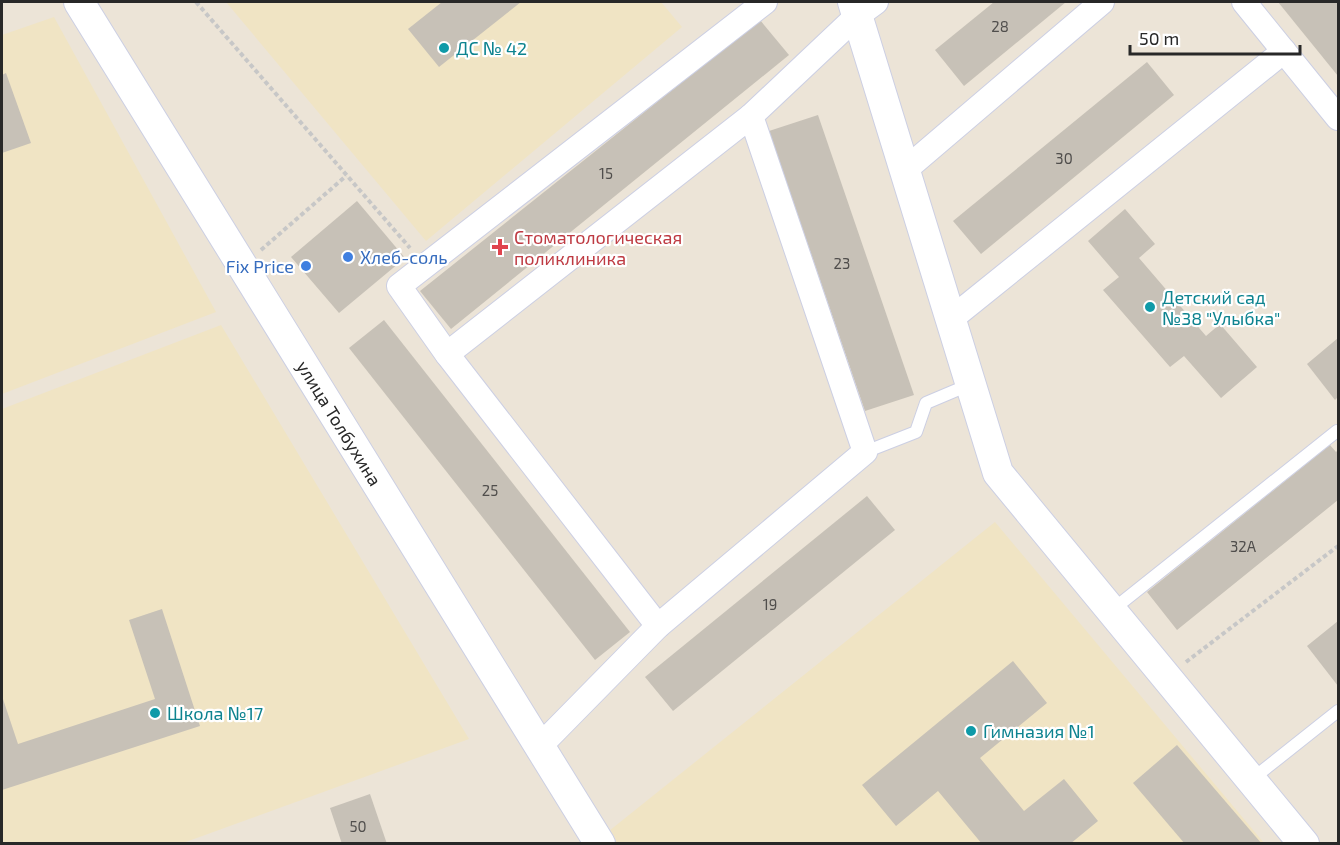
<svg xmlns="http://www.w3.org/2000/svg" width="1340" height="845" font-family="'Exo 2',sans-serif">
	<style>
		.education { fill: #f0e4c4 }
		.building { fill: #c7c1b7 }
		.lines { fill: none; stroke-linecap: round; stroke-linejoin: round }
		.service-casing { stroke: #cccfe3; stroke-width: 14 }
		.minor-casing { stroke: #cccfe3; stroke-width: 26 }
		.tertiary-casing { stroke: #cccfe3; stroke-width: 32 }
		.path { stroke: #c7c7c7; stroke-width: 4; stroke-dasharray: 4.5 3; stroke-linecap: butt }
		.service { stroke: #fff; stroke-width: 12 }
		.minor { stroke: #fff; stroke-width: 24 }
		.tertiary { stroke: #fff; stroke-width: 30 }
		.culture-dot { fill: #0f9aa8; stroke: #fff; stroke-width: 2 }
		.health-dot { fill: #e0444e; stroke: #fff; stroke-width: 2 }
		.shop-dot { fill: #3f7fe0; stroke: #fff; stroke-width: 2 }
		.labels { text-anchor: middle; dominant-baseline: central; stroke-width: 4.5; stroke-linejoin: round; paint-order: stroke }
		.number-label { font-size: 15px; fill: #504e4c }
		.culture-label { font-size: 18px; fill: #0d838f; stroke: #fff; text-anchor: start }
		.health-label { font-size: 18px; fill: #be3a42; stroke: #fff; text-anchor: start }
		.shop-label { font-size: 18px; fill: #366cbe; stroke: #fff; text-anchor: start }
		.street-label { font-size: 18px; fill: #282828; stroke: #fff }
	</style>
	<rect width="100%" height="100%" fill="#ece4d7"/>
	<g class="education">
		<path d="M226,2H661L682,27L426,241Z"/>
		<path d="M54,17L216,312L2,394V35Z"/>
		<path d="M221,325L469,739L183,843L2,844V409Z"/>
		<path d="M995,522L1264,843L618,844L609,831Z"/>
	</g>
	<g class="building">
		<path d="M442,2H521L439,67L408,29Z"/>
		<path d="M994,2H1066L964,86L935,50Z"/>
		<path d="M1278,2H1338V76Z"/>
		<path d="M760,20L789,55L451,329L420,291Z"/>
		<path d="M1147,62L1174,95L981,254L953,221Z"/>
		<path d="M6,73L31,143L2,153V75Z"/>
		<path d="M818,115L914,395L865,411L769,131Z"/>
		<path d="M357,201L405,258L339,313L291,257Z"/>
		<path d="M1125,209L1155,244L1139,258L1206,336L1220,324L1257,367L1221,398L1184,356L1170,367L1103,290L1119,277L1088,241Z"/>
		<path d="M384,320L630,632L595,660L349,348Z"/>
		<path d="M1338,338V397L1335,400L1307,364Z"/>
		<path d="M1330,445L1336,452L1338,450V500L1177,630L1147,592Z"/>
		<path d="M867,496L895,530L673,711L645,677Z"/>
		<path d="M162,609L200,726L2,790V696L18,744L155,699L129,620Z"/>
		<path d="M1338,621V686L1307,646Z"/>
		<path d="M1013,661L1047,703L980,758L1024,811L1064,779L1098,821L1070,844H982L938,791L896,826L862,785Z"/>
		<path d="M1177,745L1262,844H1185L1133,783Z"/>
		<path d="M370,794L387,844H342L330,808Z"/>
	</g>
	<g class="lines">
		<g class="service-casing">
			<g id="service">
				<path d="M865,452L916,432L926,403L971,384"/>
				<path d="M1111,611L1337,431"/>
				<path d="M1251,780L1338,711"/>
			</g>
		</g>
		<g class="minor-casing">
			<g id="minor">
				<path d="M1244,2L1338,118"/>
				<path d="M905,170L1102,2"/>
				<path d="M951,319L1284,51"/>
				<path d="M447,354L751,116"/>
				<path d="M658,626L447,354L399,286L765,2"/>
				<path d="M540,746L658,626L865,452L751,116L857,16L876,2"/>
			</g>
		</g>
		<g class="tertiary-casing">
			<g id="tertiary">
				<path id="s1" d="M79,2L600,844"/>
				<path d="M853,2L998,473L1304,844"/>
			</g>
		</g>
		<g class="path">
			<path d="M196,2L410,248"/>
			<path d="M261,250L346,176"/>
			<path d="M1186,662L1338,546"/>
		</g>
		<use href="#service" class="service"/>
		<use href="#minor" class="minor"/>
		<use href="#tertiary" class="tertiary"/>
	</g>
	<g class="culture-dot">
		<circle cx="444" cy="48" r="6"/>
		<circle cx="1150" cy="307" r="6"/>
		<circle cx="155" cy="713" r="6"/>
		<circle cx="971" cy="731" r="6"/>
	</g>
	<path class="health-dot" d="M497 238h6v6h6v6h-6v6h-6v-6h-6v-6h6z"/>
	<g class="shop-dot">
		<circle cx="348" cy="257" r="6"/>
		<circle cx="306" cy="266" r="6"/>
	</g>
	<g class="labels">
		<g class="number-label">
			<text x="1000" y="26">28</text>
			<text x="1064" y="158">30</text>
			<text x="606" y="173">15</text>
			<text x="842" y="263">23</text>
			<text x="490" y="490">25</text>
			<text x="1243" y="546">32А</text>
			<text x="770" y="604">19</text>
			<text x="358" y="826">50</text>
		</g>
		<g class="culture-label">
			<text x="456" y="48">ДС № 42</text>
			<text x="1162" y="297">Детский сад<tspan x="1162" dy="21">№38 "Улыбка"</tspan></text>
			<text x="167" y="713">Школа №17</text>
			<text x="983" y="731">Гимназия №1</text>
		</g>
		<g class="health-label">
			<text x="514" y="237">Стоматологическая<tspan x="514" dy="21">поликлиника</tspan></text>
		</g>
		<g class="shop-label">
			<text x="360" y="257">Хлеб-соль</text>
			<text x="294" y="266" text-anchor="end">Fix Price</text>
		</g>
		<g class="street-label">
			<text stroke="none"><textPath href="#s1" startOffset="495">улица Толбухина</textPath></text>
		</g>
	</g>
	<rect width="1340" height="845" fill="none" stroke="#282828" stroke-width="6"/>
	<path d="M1130 45v9h170v-9" fill="none" stroke="#282828" stroke-width="3"/>
	<text x="1139" y="45" font-size="18" fill="#282828" stroke="#ffffff" stroke-width="4.5" paint-order="stroke">50 m</text>
</svg>
